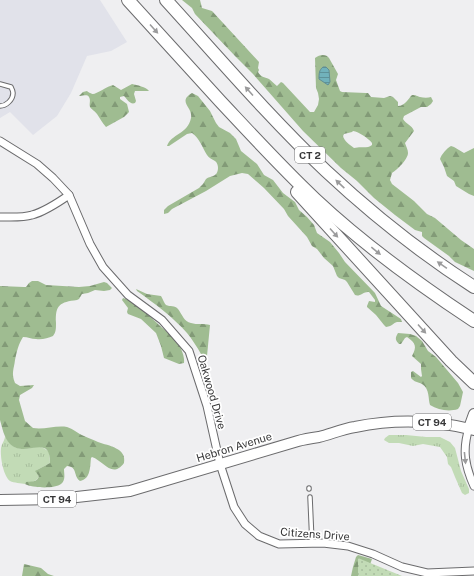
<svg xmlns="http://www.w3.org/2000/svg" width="474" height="576" font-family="'Public Sans',sans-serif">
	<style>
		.built { fill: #e1e2ea }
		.grass { fill: url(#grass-tufts) }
		.forest { fill: url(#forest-firs); fill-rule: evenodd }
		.park { fill: url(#park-dots) }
		.water { fill: url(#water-rules); stroke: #608d94 }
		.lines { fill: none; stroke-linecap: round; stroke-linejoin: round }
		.lane-casing { stroke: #6b6b6d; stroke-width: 5.5 }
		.street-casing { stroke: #6b6b6d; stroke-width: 9 }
		.primary-casing { stroke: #6b6b6d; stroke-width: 12 }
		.highway-casing { stroke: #6b6b6d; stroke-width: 14 }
		.lane { stroke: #fff; stroke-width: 3.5 }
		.street { stroke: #fff; stroke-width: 7 }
		.primary { stroke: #fff; stroke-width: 10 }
		.highway { stroke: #fff; stroke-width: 12 }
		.oneway { fill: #9b9b9c }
		.labels { text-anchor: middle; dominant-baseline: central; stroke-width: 3.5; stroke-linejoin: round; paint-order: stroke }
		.shield { fill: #fff; stroke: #737374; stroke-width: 1 }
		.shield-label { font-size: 10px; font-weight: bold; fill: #373738 }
		.street-label { font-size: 11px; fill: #373738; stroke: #fff }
	</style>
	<defs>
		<pattern id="grass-tufts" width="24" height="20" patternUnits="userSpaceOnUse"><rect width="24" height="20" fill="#c2dbb6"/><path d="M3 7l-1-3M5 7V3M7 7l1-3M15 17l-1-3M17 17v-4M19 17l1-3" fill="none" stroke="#a7bd9d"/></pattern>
		<pattern id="forest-firs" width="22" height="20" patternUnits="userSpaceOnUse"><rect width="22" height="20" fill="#9fbc91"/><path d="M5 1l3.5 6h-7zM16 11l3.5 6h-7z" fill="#829a77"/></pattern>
		<pattern id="park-dots" width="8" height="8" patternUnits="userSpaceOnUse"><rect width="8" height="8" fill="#c2dbb6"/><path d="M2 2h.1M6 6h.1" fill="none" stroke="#a7bd9d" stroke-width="1.8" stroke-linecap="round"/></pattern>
		<pattern id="water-rules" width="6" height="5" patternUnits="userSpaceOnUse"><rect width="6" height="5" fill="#71b2bb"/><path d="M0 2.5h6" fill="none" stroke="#5e9299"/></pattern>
	</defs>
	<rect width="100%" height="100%" fill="#efeff1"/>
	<path class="built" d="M0,0H100L127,42L111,51L87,56L71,93L57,116L33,135L10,112L0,118Z"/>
	<g class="grass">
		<path d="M389,435H406L426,437H440L450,442L455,448L461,471L469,489V493L465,495L462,493L455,477L451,467L448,464L447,457L440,447L423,444L413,446L399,443H389L384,440L385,438Z"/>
		<path d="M5,436C10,447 20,451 31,448C35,447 37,446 41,447C44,448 47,450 49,452L50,463L37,470L39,476C37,482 31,482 25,483V484C21,483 14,483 10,481C3,476 0,456 1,448C2,443 5,440 5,436Z"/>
	</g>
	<g class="forest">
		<path d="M182,0H200L202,8L212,11L259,62L258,68L259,70L258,72C261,77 264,77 269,79C272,81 274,84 277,86L281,82L283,83L310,112H314L318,105L319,99L318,93L316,88L315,58C319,55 323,54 327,56L329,58L338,74L336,80L340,91L342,92L366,93H368L371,97L384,98L390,96L393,97L398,102V106C405,106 408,99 412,95C416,95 417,96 420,97C424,98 428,98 431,97L433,101L431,104L427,107H421L404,116L403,119C406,124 412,125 414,131L405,143C406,146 408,150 408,153C408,159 397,170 392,173L390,180L392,184L414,201L427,214L435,218L461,240L474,249V271L455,262L449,256L424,238L422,236V232L415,230L395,215L374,198L357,181L341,168L303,131L253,74L235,56L195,14L192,8ZM353,131C359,132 368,138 372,143V145C367,149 361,146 354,148C350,145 344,141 343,136L344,134L352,132Z"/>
		<path d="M132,84C137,85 146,87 149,91H135L134,94L136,101L135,103C130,105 127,99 124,96L120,97V99L127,104L129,112L124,117L106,127C102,123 100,118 97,114C95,111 91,109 90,107C89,104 91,100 89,97C87,94 83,96 80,96H79L83,92L87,91C88,92 92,94 93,94C96,94 108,86 113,85L121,90Z"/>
		<path d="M192,93L198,96L210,111L216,123L219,127L230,133L236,139L241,151L257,164L264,175L273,180L283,193L295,202L299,210L307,217L314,225L317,233L330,242L339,253L345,262L375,293L381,306L401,319L402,322C400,322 399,322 397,322C393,323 393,326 386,327L384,325L376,315L367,307V306L369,301L375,302V300L369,292C364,291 360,297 355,295L347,282L345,280L339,278L337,276L333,266L324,258L317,249L312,246L307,237L288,216L284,209L264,188L248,174L242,173L230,176L206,191L172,209L168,213L164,214V210L168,206L199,188L203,184L206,179C208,177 212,177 215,175C219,172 219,164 215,161C212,159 209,158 207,155C202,147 200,139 192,133L187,134L169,146H167C171,134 188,134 191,118C193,107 177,102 192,93Z"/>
		<path d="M451,146L454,147L464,153L474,148V196L469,194L456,186L454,181L447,176L444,167L440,159C441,155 447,148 451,146Z"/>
		<path d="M32,281H38L46,285L79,287L90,286L104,282L107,283L112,288L110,290L104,291L95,290L88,293L82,294L79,299L77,300C60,302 55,305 56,323C56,329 56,332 53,336C48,338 42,340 36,339C31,339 28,337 23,337C18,345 17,351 15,360C14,369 11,373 15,383L20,386L34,385L32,388L20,395L19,400L25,421L33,428C44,430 56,425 67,427C74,429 78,434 84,436C88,438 94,440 98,442C109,446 127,448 124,463C112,479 104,461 92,457L91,458C90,466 91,479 80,481C73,476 78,467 67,466L64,469C64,474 66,480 61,484C55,489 32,488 25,484L26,482C31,481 37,483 39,476L35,471L50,463C50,432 26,459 10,444C4,438 2,427 0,420V286L24,287H26L29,283Z"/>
		<path d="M136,289L147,294L161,296C163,299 164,303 166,305C170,307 175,305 178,309C182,314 184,322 191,323C197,325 204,323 210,325L207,356H204L201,354C197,347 192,339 187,333C173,317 154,303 137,291Z"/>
		<path d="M123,298C138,303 154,321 166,331C169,335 174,338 177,342C181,347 185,357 184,363L179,364L164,358L161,346L156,333L141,319L128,314L127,312L128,308L122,300Z"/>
		<path d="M398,333L410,334L416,336L422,341L428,351L436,357L458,383L463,392L460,406L458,409C449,412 438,410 430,405C428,399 430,389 422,384C418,382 414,382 411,378V372L413,371L421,377L422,376L421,369V364L412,356C417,347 416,343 407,337L405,338L401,344H399C395,340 395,338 398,333Z"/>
		<path d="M358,555L372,559L366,576H351L353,567L356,557Z"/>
		<path d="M24,564L41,568L48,574L54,576H22Z"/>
	</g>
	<path class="park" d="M358,558L402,576H358Z"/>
	<path class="water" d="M323,67H326L329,70L330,82L328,85L319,79C319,74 319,70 323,67Z"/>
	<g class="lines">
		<g class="lane-casing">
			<g id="lane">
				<path d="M0,84L11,87C12,89 13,91 13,93C13,100 6,106 0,106"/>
				<path d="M309,488V489"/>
				<path d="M310,497L312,543"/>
			</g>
		</g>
		<g class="street-casing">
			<g id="street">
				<path d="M0,141L37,164L53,178L69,195L90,244L103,267L128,295L162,320L189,351L207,406L220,464L234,507L245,524L259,536L279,544L323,543L348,546L373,554L402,567L427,573L474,571"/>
				<path d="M0,217C11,217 22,218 32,215C43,212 59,202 69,195"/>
				<path d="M469,428C462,450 465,466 474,486"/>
			</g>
		</g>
		<g class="primary-casing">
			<g id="primary">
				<path d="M469,428L474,414"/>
				<path d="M0,500L59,499L130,491L298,441C305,439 312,438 319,437C331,434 342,429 355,427C394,419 435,420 474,430"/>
			</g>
		</g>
		<g class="highway-casing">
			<g id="highway">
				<path d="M128,0C159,34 189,67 220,101C251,134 282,168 315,199C364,245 418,284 474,321"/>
				<path d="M166,0C218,57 269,117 326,171C372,214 421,253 474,287"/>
				<path d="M297,192L451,361L474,383"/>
			</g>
		</g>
		<use href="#lane" class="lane"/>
		<use href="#street" class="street"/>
		<use href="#primary" class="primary"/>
		<use href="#highway" class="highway"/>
	</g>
	<defs><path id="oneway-solid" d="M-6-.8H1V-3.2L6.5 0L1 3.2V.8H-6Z"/></defs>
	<g class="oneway">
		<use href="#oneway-solid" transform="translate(154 29) rotate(48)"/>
		<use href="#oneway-solid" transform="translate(249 91) rotate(-132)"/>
		<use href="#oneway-solid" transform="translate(340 184) rotate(-137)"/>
		<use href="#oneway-solid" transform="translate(334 233) rotate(48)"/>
		<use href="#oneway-solid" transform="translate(376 251) rotate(39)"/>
		<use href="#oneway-solid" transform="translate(442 265) rotate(-145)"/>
		<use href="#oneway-solid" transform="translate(422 329) rotate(48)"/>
		<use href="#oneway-solid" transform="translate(465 458) rotate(84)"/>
	</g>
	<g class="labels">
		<g class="shield">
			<rect x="295" y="147" width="30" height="16" rx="3"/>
			<rect x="413" y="414" width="38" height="16" rx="3"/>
			<rect x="38" y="491" width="38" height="16" rx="3"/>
		</g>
		<g class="shield-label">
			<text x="310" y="155">CT 2</text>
			<text x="432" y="422">CT 94</text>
			<text x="57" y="499">CT 94</text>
		</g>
		<g class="street-label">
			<text transform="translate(212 392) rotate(74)">Oakwood Drive</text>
			<text transform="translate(234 447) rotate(-17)">Hebron Avenue</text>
			<text transform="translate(315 534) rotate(4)">Citizens Drive</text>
		</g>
	</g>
</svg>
